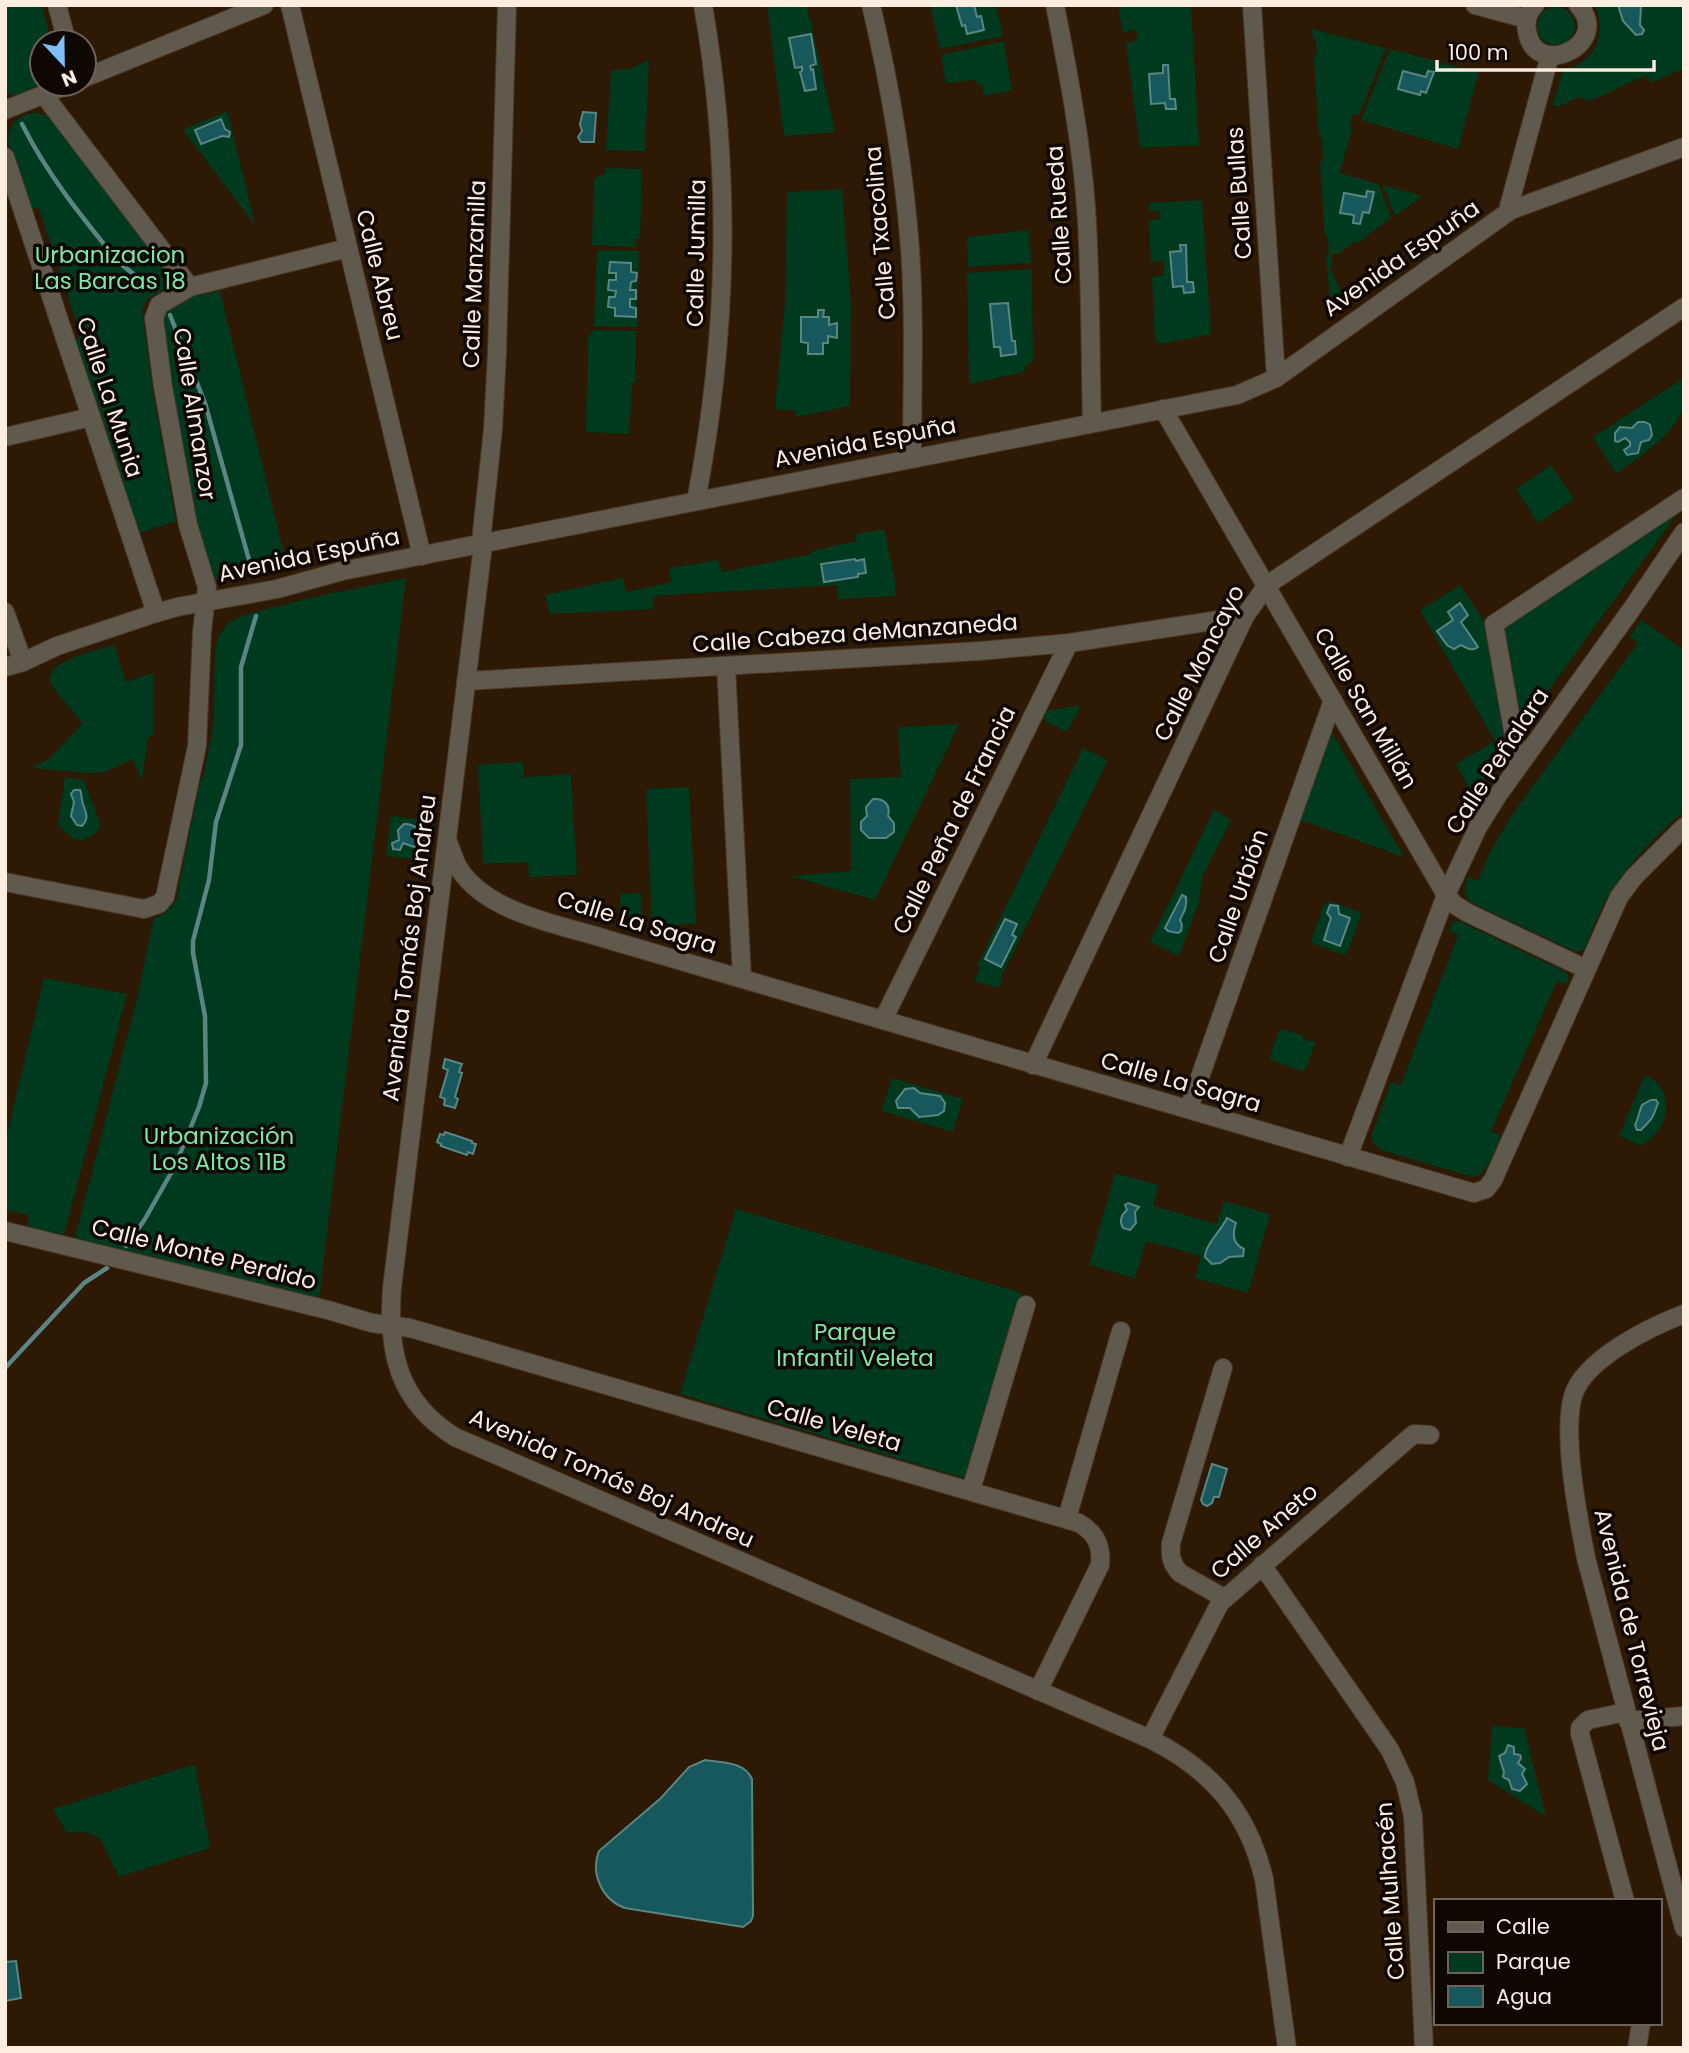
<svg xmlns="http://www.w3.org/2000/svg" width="1689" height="2053" font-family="Poppins,sans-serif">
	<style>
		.green { fill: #003a1e }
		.water { fill: #16585b; stroke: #5b8583; stroke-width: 2 }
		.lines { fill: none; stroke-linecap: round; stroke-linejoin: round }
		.stream { stroke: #5b8583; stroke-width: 4.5 }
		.minor-casing { stroke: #4b3724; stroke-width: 20 }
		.minor { stroke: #5f5a4d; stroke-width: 18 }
		.labels { text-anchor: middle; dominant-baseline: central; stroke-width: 7; stroke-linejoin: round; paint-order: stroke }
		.street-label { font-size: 23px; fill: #fcede1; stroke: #0f0702 }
		.park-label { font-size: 23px; fill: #7de7a6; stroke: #0f0702 }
	</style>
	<rect width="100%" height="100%" fill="#2e1905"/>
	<g class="green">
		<path d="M5,5H42L51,42H42V84L13,96L5,91Z"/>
		<path d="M767,5H807L835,132L784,136Z"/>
		<path d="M930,5H996L1003,36L940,49Z"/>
		<path d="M1118,5H1191L1199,145L1140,148L1126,44L1138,40L1136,29L1123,33Z"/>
		<path d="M1595,5H1684V68L1651,83L1647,75L1590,101L1579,97L1558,107L1553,105L1562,73C1568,68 1576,66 1582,62C1601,49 1604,25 1595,5Z"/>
		<circle cx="1556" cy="26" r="19"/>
		<path d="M1312,29L1386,48L1359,115L1353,114L1349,127L1352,128L1340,173L1379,184L1391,218L1356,244L1354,241L1342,251V253H1332V266L1329,269C1337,280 1340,291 1347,302L1331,314L1326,254L1329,253L1328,237H1325L1320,162L1323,161L1322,137H1319L1314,56L1317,55L1316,40L1313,39Z"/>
		<path d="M1004,41L1012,91L984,95L982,86L974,80L946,83L941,55Z"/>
		<path d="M1390,49L1479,72L1458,149L1361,120Z"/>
		<path d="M649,60L645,151L606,150L611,70L630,69Z"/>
		<path d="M225,112L228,113L255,225L184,131L186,128Z"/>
		<path d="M37,113L51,117L180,281L147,299L142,310L153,392L176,521L137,534L74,340L81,336L39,208H30L8,142C9,123 19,113 37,113Z"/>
		<path d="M606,168L642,169L640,239H636V247L592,245L594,178L605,174Z"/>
		<path d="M1383,185L1422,196L1395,216Z"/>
		<path d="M842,189L851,304L850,406L796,417V411L775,409L785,304L787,192Z"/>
		<path d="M1202,200L1211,334L1161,344L1155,341L1152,277L1164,275L1163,261L1151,262L1149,220L1160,219V211H1149V203Z"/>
		<path d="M1029,230L1031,263L968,267L967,237Z"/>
		<path d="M597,250L639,251L637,327L594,326Z"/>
		<path d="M1032,269L1033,362L1027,364L1024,372L969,384L967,273Z"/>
		<path d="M220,291L287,566L218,581L212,575L200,548L159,314L188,297Z"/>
		<path d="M594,330L636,331L635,382L632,383L629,434L586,432L588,337Z"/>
		<path d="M1684,378C1684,386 1685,394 1684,401C1680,432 1640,457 1616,473L1593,437Z"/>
		<path d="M1551,465L1574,499L1538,523L1516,489Z"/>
		<path d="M1677,514L1521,728L1503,628Z"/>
		<path d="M884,529L895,580V596L838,599L837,585L653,596V609L550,614L545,595L623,578L626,592L672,582L669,568L718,560L722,572L812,554V551L856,541V534Z"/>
		<path d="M406,578L319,1300L75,1238L137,999L154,918L165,913L176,901L200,781L204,776L214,721L215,650L219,636L228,623L241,616L314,597Z"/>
		<path d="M1460,585L1484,621L1506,748L1472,794L1456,764L1495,741L1420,610Z"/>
		<path d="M1641,620L1684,650V811C1655,837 1625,866 1606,900C1597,916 1591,933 1584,950L1576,952L1474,904C1464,897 1463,888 1468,877L1478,881L1490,852L1514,812L1638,643L1630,636Z"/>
		<path d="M114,645L126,682L153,673V734L148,738L142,781L132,759L105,772L86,773L31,768L49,759L83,723C76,714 52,690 50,680C47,661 100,649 114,645Z"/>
		<path d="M1081,705L1067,732L1046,722L1047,719L1042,717L1045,711Z"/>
		<path d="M959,724L875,900L790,876L851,871L850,779L901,777L898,727Z"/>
		<path d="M1330,729L1404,857L1298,819Z"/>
		<path d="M1083,748L1108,760L1000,979L1002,981L999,988L974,981L980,968L977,966Z"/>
		<path d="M523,762L524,777L571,774L577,875L529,877L528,862L483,864L478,765Z"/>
		<path d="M65,777L84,780L101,827L93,835L81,841L72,838L58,825Z"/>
		<path d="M689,787L696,924L652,926L646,789Z"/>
		<path d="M1214,810L1231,820L1202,877L1199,902L1179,956L1150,942Z"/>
		<path d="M391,816L435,821L430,861L386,856Z"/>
		<path d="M641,893L642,917L621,918L620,894Z"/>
		<path d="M1330,901L1358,911L1361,915L1348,952L1344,955L1314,944L1311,941L1324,904Z"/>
		<path d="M1459,921L1566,972L1569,977L1567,984L1557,981L1491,1131L1501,1136C1494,1151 1490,1172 1473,1177L1381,1150L1374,1144L1371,1138L1391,1082L1401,1085L1458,935L1448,930L1453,922Z"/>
		<path d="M44,978L127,994L64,1235L27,1226L29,1215L5,1210V1144Z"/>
		<path d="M1282,1029L1304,1036L1303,1039L1312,1042L1314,1040L1315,1044L1305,1070L1301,1071L1271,1060L1270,1056L1279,1032Z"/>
		<path d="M1645,1075C1655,1079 1660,1084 1664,1094C1671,1117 1660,1132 1642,1146L1619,1136Z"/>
		<path d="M892,1078L963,1099L953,1132L882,1111Z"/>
		<path d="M1115,1173L1159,1185L1153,1206L1217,1224L1224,1201L1270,1214L1248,1293L1195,1278L1201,1256L1146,1241L1135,1278L1089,1265Z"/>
		<path d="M736,1209L1022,1293L967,1479L680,1394Z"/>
		<path d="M1492,1726L1524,1728L1546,1817L1488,1780Z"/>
		<path d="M195,1764L210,1848L119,1877L100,1838L85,1832L67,1833L53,1809Z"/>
	</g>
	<g class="water">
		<path d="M956,5H974L977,17L981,16L984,30L967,34L965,25L962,26Z"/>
		<path d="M1618,5H1641L1640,25L1644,30L1642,34L1636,35L1623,21Z"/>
		<path d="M811,34L816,64L810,66L811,70L813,69L816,89L805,91L800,72L802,71V67L795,68L789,38Z"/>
		<path d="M1163,65H1168L1170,99H1175L1176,109H1166L1165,103L1151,104L1149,74L1163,73Z"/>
		<path d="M1403,71L1426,77L1428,71L1434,72L1426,93L1421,91L1420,95L1398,89Z"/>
		<path d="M583,112L596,113L594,142H581L578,137L582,131L580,124Z"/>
		<path d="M221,119L225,129L230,132L229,137L222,136L201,144L195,130Z"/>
		<path d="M1367,191L1374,192L1369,213L1363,212L1360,224L1353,223L1354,215L1340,213L1344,193L1366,197Z"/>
		<path d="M1180,245H1186L1187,282H1193L1194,292L1184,293L1183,286L1173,287L1170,252L1181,251Z"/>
		<path d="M610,262L631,263V272L637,273L636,281L631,282L630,290H636V299H630V307L636,308V317L615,316V308L608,307L609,297H615L616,291L608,290L609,280H616V273H609Z"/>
		<path d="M1008,303L1012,341H1015L1016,354L1001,356L1000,347H994L990,304Z"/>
		<path d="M818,310H824L823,317H829V325L837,323V338L828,336V343H823V354H808V343L801,342V317H818Z"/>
		<path d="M1638,422H1645L1650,425L1652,435L1649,440L1641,442L1638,453L1627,455L1624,450L1630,446V442L1625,438L1618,442L1615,441V433L1620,427L1632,428Z"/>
		<path d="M855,559L856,561L864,559L866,573L858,574V577L824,582L821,564Z"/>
		<path d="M1460,603L1468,615L1461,622L1478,647C1471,652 1467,648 1461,645L1454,649L1447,645L1437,631L1453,620L1448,612Z"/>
		<path d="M74,790H80C82,793 81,797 82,800C84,811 91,816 82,826L77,825L71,816L74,802L71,794Z"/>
		<path d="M873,799C884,798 891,805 888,816L894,823V832L886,838H869L861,830V822L867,816L866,807Z"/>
		<path d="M404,824C413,823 425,832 426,841L423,847L417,848L403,843L400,850L393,849L392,843L399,840L398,830Z"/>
		<path d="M1182,895L1186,897C1187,909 1184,911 1180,920L1182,925L1181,931L1178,933L1168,931L1165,928Z"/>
		<path d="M1330,905L1338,906L1339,914L1350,918L1340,946L1324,940L1331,918L1327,913Z"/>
		<path d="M1005,919L1017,924L1012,935L1016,937L1001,967L985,959Z"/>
		<path d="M445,1059L462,1064L459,1072L462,1073L455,1097L458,1099L455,1108L444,1105L445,1099L440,1097L448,1070L443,1068Z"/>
		<path d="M914,1088L920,1093L940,1096L945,1103L944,1111L938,1115L919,1117L910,1108H898L896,1101L905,1089Z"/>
		<path d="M1651,1100H1656L1658,1103C1653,1118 1652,1119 1641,1130H1637L1635,1125C1638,1119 1639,1112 1642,1105Z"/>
		<path d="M445,1132L472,1141V1143L476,1144L473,1154L468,1152L467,1155L441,1146V1144L437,1142L440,1134L444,1135Z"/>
		<path d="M1128,1203L1139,1207L1135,1212L1136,1223L1130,1230L1123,1228C1119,1221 1121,1215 1127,1210L1125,1205Z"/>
		<path d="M1227,1218L1236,1223C1232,1234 1233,1244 1244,1249L1243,1256L1229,1257L1220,1263L1212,1264L1205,1257C1205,1245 1221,1231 1227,1218Z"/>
		<path d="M1212,1464L1227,1469L1219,1497H1214L1212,1503L1207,1506L1203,1504L1201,1500Z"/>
		<path d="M1508,1745L1514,1747V1754L1520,1755L1521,1758L1518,1763L1525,1769L1522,1774L1527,1784L1520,1791L1512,1789L1509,1780L1503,1777L1504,1772L1499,1756L1505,1753Z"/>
		<path d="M705,1760C722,1763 744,1761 752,1779L753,1916L751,1921L743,1927L625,1908C602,1900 590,1873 599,1851L661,1798L689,1767Z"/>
		<path d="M16,1961L21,1998L5,2001V1962Z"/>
	</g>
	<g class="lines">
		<g class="stream">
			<path d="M22,124C47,174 81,216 116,259C125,270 141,275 145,290"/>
			<path d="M170,315L205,403L251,567"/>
			<path d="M126,1246L145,1219L175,1166L199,1107L206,1083L205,1016L193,953V941L209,880L216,822L241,745V667L256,616"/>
			<path d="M5,1368L84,1283L107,1268"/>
		</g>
		<g class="minor-casing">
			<g id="minor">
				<path d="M57,5L67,42"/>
				<path d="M290,5L422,556"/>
				<path d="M507,5L497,352L493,429L482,532V553L392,1288C387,1351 398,1402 455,1437L1150,1739C1212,1770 1248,1812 1264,1879L1287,2048"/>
				<path d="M871,5C890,85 904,167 910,249C915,319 912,388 912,458"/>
				<path d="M1055,5C1068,72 1081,139 1086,207C1091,279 1090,351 1092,422"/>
				<path d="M1252,5L1276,378"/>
				<path d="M1475,5L1527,19"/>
				<path d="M1535,5C1528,12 1525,21 1527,31C1535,82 1614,43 1578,5"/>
				<path d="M84,78L264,5"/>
				<path d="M44,95L190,287"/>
				<path d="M5,110L70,84"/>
				<path d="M5,157L156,613"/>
				<path d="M1511,210L1509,206L1550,55"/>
				<path d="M1163,409L1446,895L1455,905L1468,913L1586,969"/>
				<path d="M5,437L91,417"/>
				<path d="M696,501C728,336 732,171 703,5"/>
				<path d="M5,612L23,662"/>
				<path d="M726,666L742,978"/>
				<path d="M5,667L23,662L57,646L156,613L177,607L277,589L342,571L1237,395L1276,378L1511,210L1684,147"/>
				<path d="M466,681L980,651L1069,643L1245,616"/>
				<path d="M1519,764L1494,624L1684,498"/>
				<path d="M448,842C451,850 454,859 458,867C486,913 558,924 606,939L1474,1193L1486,1189L1493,1180L1619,897L1634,877L1684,827"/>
				<path d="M5,882L144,909L159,904L165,897L197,746L202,632L207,587L188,525L163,387L154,318L159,305L190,287L348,248"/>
				<path d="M883,1020L1069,643"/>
				<path d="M1033,1065L1245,616L1267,585L1684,307"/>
				<path d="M1189,1108L1333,700"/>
				<path d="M1348,1157L1446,895L1478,827L1498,795L1631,610L1684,532"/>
				<path d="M5,1231L328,1310L372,1323L410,1328L1079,1523C1096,1533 1102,1546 1100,1565L1038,1691"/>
				<path d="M1684,1314C1650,1327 1584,1359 1573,1396C1562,1435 1578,1517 1586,1558L1684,1928"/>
				<path d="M1223,1368L1171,1543C1170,1555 1171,1564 1180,1573L1224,1598"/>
				<path d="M971,1490L1026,1305"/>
				<path d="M1067,1518L1121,1331"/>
				<path d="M1262,1565L1390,1750L1405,1782L1413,1816L1424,2048"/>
				<path d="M1625,1712L1588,1720L1580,1728V1734L1625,1901"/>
				<path d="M1628,1721L1684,1716"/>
				<path d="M1150,1739L1220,1603L1408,1439L1414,1434L1430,1435"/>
				<path d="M1637,2048L1641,2023"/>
			</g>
		</g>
		<use href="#minor" class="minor"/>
	</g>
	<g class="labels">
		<g class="street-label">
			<text transform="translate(1239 193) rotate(-94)">Calle Bullas</text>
			<text transform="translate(1059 215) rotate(-94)">Calle Rueda</text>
			<text transform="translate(880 233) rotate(-95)">Calle Txacolina</text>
			<text transform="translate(696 253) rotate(-89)">Calle Jumilla</text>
			<text transform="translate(1401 258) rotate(-35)">Avenida Espuña</text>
			<text transform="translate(474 274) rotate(-88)">Calle Manzanilla</text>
			<text transform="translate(380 275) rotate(76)">Calle Abreu</text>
			<text transform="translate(110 397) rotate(72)">Calle La Munia</text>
			<text transform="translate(195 414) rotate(81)">Calle Almanzor</text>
			<text transform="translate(865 442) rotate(-11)">Avenida Espuña</text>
			<text transform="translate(309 555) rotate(-12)">Avenida Espuña</text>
			<text transform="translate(855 633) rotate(-4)">Calle Cabeza deManzaneda</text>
			<text transform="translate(1199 663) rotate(-63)">Calle Moncayo</text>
			<text transform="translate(1366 708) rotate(60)">Calle San Millán</text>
			<text transform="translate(1497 761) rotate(-57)">Calle Peñalara</text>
			<text transform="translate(954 820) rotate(-64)">Calle Peña de Francia</text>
			<text transform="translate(1238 896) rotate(-71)">Calle Urbión</text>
			<text transform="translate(637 922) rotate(17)">Calle La Sagra</text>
			<text transform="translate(409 948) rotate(-83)">Avenida Tomás Boj Andreu</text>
			<text transform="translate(1181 1082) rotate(16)">Calle La Sagra</text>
			<text transform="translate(204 1254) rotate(14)">Calle Monte Perdido</text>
			<text transform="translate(834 1425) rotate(16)">Calle Veleta</text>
			<text transform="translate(612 1478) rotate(24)">Avenida Tomás Boj Andreu</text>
			<text transform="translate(1264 1531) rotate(-41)">Calle Aneto</text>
			<text transform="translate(1632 1630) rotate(76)">Avenida de Torrevieja</text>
			<text transform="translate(1390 1891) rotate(-94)">Calle Mulhacén</text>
		</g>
		<g class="park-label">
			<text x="110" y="255">Urbanizacion<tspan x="110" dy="26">Las Barcas 18</tspan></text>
			<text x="219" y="1136">Urbanización<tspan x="219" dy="26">Los Altos 11B</tspan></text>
			<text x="855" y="1332">Parque<tspan x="855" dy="26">Infantil Veleta</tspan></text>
		</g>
	</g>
	<rect width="1689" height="2053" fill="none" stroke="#fcede1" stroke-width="14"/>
	<rect x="1434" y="1899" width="228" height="126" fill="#0f0702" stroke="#6e635b" stroke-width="2"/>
	<rect x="1448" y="1922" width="35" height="10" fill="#5f5a4d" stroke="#6e635b" stroke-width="2"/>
	<text x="1496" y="1934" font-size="21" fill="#fcede1">Calle</text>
	<rect x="1448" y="1952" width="35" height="21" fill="#003a1e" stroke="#6e635b" stroke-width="2"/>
	<text x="1496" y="1969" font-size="21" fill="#fcede1">Parque</text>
	<rect x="1448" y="1986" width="35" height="21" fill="#16585b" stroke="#6e635b" stroke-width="2"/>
	<text x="1496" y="2004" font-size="21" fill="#fcede1">Agua</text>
	<g transform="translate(63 63) rotate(158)"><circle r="33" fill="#0f0702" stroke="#6e635b" stroke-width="2"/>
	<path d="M0-5L12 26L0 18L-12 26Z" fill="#7cbef9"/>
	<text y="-10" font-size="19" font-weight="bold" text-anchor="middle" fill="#fcede1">N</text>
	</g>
	<path d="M1437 60v10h217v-10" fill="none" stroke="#fcede1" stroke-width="3.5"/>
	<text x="1448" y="60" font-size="21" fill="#fcede1" stroke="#0f0702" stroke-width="5" paint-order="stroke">100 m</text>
</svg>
